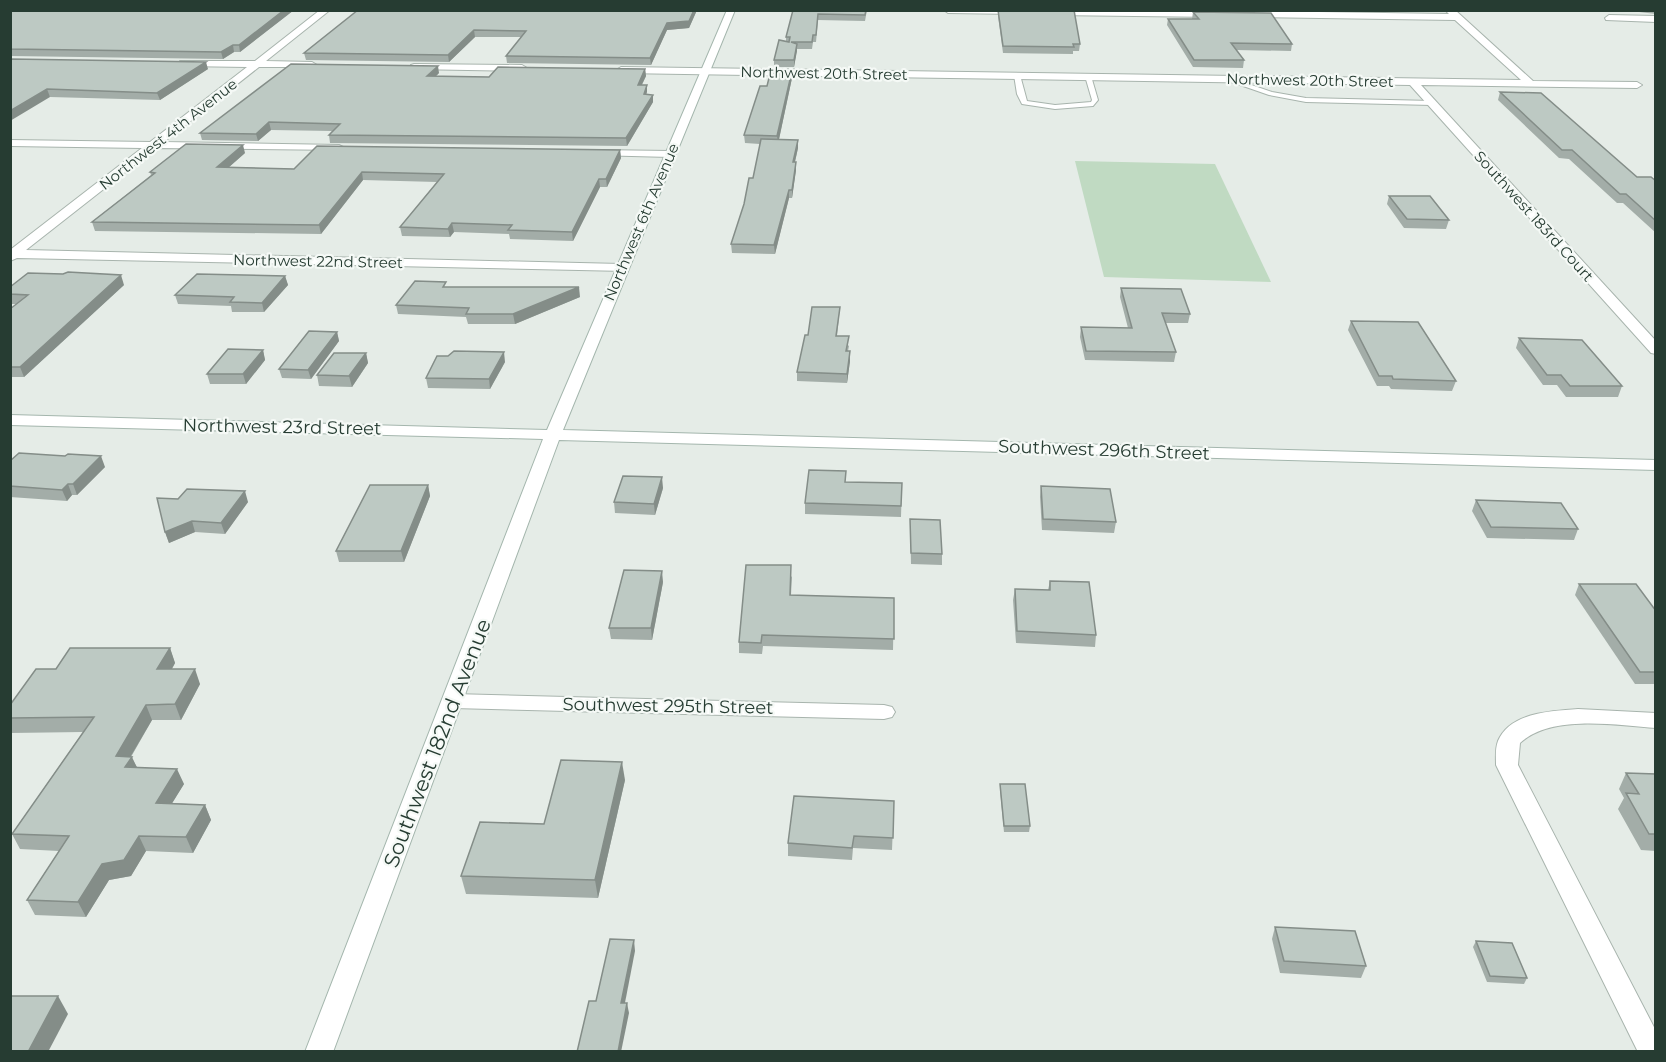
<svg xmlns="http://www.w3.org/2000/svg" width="1666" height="1062" font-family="Montserrat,sans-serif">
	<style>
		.green { fill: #c0dac2 }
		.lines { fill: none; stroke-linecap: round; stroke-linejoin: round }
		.lane-casing { stroke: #a8b4ad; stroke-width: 2 }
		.street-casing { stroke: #a8b4ad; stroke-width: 2 }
		.secondary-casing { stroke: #a4b6ad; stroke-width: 2 }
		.lane { fill: #fff; fill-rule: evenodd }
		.street { fill: #fff; fill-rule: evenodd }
		.secondary { fill: #fff; fill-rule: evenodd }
		.wall { fill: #a3ada8 }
		.shaded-wall { fill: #848d88 }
		.building { fill: #bdc9c3; stroke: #848d88; stroke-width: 1.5 }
		.labels { text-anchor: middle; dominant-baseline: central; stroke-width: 4.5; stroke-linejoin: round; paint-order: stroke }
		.far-street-label { font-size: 15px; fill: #263c32; stroke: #f5f9f6 }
		.street-label { font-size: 18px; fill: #263c32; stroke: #f5f9f6 }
		.near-street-label { font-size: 21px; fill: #263c32; stroke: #f5f9f6 }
	</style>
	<rect width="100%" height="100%" fill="#e5ece7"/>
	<path class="green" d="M1075,161L1215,164L1271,282L1104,277Z"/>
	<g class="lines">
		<g class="lane-casing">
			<g id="lane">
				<path d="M1017,73L1020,75L1027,101L1055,105L1091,102L1092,100L1085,76L1088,74L1091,76L1098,100L1093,106L1055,109L1022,104L1017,94L1014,75Z"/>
				<path d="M1225,76L1272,92L1306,98L1432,101L1435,103L1432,105L1306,102L1269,95L1223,79V77Z"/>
			</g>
		</g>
		<g class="street-casing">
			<g id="street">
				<path d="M320,10H330L266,61L312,62L317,65L315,67H259L164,142L339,145L345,148L343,150L156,148L26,250L621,264L628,268L626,271L17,258L10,261V250L142,148L10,146V140L150,142L247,67L183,66L180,65V61H255Z"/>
				<path d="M944,10H1026V11L1022,14L948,13Z"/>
				<path d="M1049,10L1217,11L1221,14L1217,17L1052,15L1049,14Z"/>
				<path d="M1445,10H1455L1533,81L1637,82L1642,85L1637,88L1421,85L1656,341V354L1651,353L1410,85L621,73L616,70L621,67L1521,80L1455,20L1247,17L1243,14L1247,11L1449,14Z"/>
				<path d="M1609,15L1656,16V22L1606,20L1605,18Z"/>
				<path d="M414,64L522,65L527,68L522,71L411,69V65Z"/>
				<path d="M597,150L670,151L676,154L670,157L593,155V151Z"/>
				<path d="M453,694L884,705L892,707L895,712L892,717L884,719L453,708L446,706L442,701L446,696Z"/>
				<path d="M1578,709L1656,713V728C1616,725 1551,714 1520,743L1518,765L1656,1031V1052H1638L1496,765C1496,757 1495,749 1498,741C1510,712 1552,711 1578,709Z"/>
			</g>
		</g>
		<g class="secondary-casing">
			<path id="secondary" d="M727,10H735L563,430L1656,460V470L559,440L333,1052H305L543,439L10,425V415L547,430Z"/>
		</g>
		<use href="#lane" class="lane"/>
		<use href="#street" class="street"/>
		<use href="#secondary" class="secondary"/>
	</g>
	<g class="wall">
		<path d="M10,10H294L240,52H234L223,59L10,56Z"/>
		<path d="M358,10H697L689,28L667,30L651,65L507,63L506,56L521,37H475L449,62L306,60L304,53Z"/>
		<path d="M793,10H867L865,21L818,20L816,42H813L812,49H797L794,67H774V60L786,41V37Z"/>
		<path d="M998,10L1080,44L1079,51H1073V54L1003,53L998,16Z"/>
		<path d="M1622,10H1656V14Z"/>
		<path d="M1193,12L1292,44L1291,51L1236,50L1244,60L1243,68L1193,67L1167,25L1168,19H1192Z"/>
		<path d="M10,59L208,69L160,100L50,97Z"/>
		<path d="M645,69L646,76L642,85H647L646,94L653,95V102L627,146L330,143L329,135L332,131L271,130L258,141L202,140L200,133L439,73L436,76L489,77Z"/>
		<path d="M792,78L779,139L798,148L795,162H796V170L792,198H789L775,254L732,253L731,244L753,178L760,144L745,143L744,135L767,86Z"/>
		<path d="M1500,92L1637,177L1656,181V233L1623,203H1617L1569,159L1559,158L1498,100Z"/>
		<path d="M620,150L621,158L607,187H600L573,241L510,239L509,234L454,232L450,237L402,236L400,227L437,182L363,180L321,234L95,231L92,222L151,175L150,172L245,153L229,167L294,169Z"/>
		<path d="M1389,196L1449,220L1446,229L1404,228L1387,204Z"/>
		<path d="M285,276L288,285L264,312H232L231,306L178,304L175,295Z"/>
		<path d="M124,285L24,377H10V309L17,304H10V287Z"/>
		<path d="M447,287L580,297L515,324H468L466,317L398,314L396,305Z"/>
		<path d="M1121,288L1190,314L1188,323H1165L1176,352L1174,362L1085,360L1080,337L1081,327L1128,328L1120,297Z"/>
		<path d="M840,307L837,336L849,346L848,351H850V361L847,383L797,381V372L808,335Z"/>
		<path d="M1351,321L1456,381L1452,391L1391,389L1389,386H1377L1348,330Z"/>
		<path d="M337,332L339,341L311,379L282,378L279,369Z"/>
		<path d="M1519,338L1622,386L1618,397H1566L1557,385H1543L1516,348Z"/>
		<path d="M263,350L265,360L246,384H210L207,374Z"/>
		<path d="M366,353L368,363L352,387L319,386L317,375Z"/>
		<path d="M505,362L490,389L428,388L426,378Z"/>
		<path d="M65,456L105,467L77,495H72L67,501L10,497V461Z"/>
		<path d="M846,482L902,483L901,517L805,514V503Z"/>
		<path d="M428,485L430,496L404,562H339L336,551Z"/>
		<path d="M1041,486L1116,522L1114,533L1042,530L1040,497Z"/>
		<path d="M663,488L655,515L615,513L614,502Z"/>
		<path d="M157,498L248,502L225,534L195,532L169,543L165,532Z"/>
		<path d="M1476,500L1578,529L1574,540L1487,538L1472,511Z"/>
		<path d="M910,519L942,554V565L911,564Z"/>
		<path d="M792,576L791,595L894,598L893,650L763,646L762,654L739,653V642Z"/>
		<path d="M1050,581L1096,635L1095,647L1016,643L1013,600L1015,589L1048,590Z"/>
		<path d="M663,582L652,640L611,639L609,628Z"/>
		<path d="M1579,584L1656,611V684H1635L1575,595Z"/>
		<path d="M170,648L175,663L172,669L200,684L181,720H152L131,757L137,767L184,784L172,803L205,805L211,820L193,853L146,851L131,876L109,880L86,917L35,915L27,900L59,851L20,849L12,834L83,732L10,733V705L56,669Z"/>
		<path d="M1626,773L1656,774V851L1641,850L1618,809L1624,798L1619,789Z"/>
		<path d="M625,780L598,898L466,894L461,876L544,824Z"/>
		<path d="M1000,784L1030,826L1029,832H1004L1000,790Z"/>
		<path d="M894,801L892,850L853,848L852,860L788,856V843Z"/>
		<path d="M1275,927L1366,966L1361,978L1280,973L1272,939Z"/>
		<path d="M1476,941L1527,978L1524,984L1487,982L1473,947Z"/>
	</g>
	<g class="shaded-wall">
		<path d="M284,10H294L240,52L239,45Z"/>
		<path d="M694,10H697L689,28L667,30L651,65L650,58L667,23Z"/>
		<path d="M474,30L475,37L449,62L448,55Z"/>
		<path d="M797,44V51L794,67V60Z"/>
		<path d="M233,45L234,52L223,59L221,52Z"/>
		<path d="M206,62L208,69L160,100L157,93Z"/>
		<path d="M438,66L439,73L429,83L427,76Z"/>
		<path d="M645,69L646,76L638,92V85Z"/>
		<path d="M792,71V78L778,144L777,136Z"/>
		<path d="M647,85V92L644,102V94Z"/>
		<path d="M47,89L50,97L10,121V111Z"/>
		<path d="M653,95V102L627,146L626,138Z"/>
		<path d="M269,122L271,130L258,141L256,134Z"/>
		<path d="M798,140V148L793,170V162Z"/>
		<path d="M243,145L245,153L220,175L217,167Z"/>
		<path d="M620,150L621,158L607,187L606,179Z"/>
		<path d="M796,162V170L792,198V190Z"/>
		<path d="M362,172L363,180L321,234L319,225Z"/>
		<path d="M599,179L600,187L573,241L572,232Z"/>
		<path d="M789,190V198L775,254L774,245Z"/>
		<path d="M452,223L454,232L450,237L448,229Z"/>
		<path d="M121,275L124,285L24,377L20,367Z"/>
		<path d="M285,276L288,285L264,312L262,303Z"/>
		<path d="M579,287L580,297L515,324L513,314Z"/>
		<path d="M337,332L339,341L311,379L308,370Z"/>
		<path d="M263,350L265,360L246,384L243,374Z"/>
		<path d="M850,351V361L847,383V374Z"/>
		<path d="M504,352L505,362L490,389L489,379Z"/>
		<path d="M366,353L368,363L352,387L349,376Z"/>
		<path d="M101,456L105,467L77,495L73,484Z"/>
		<path d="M662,477L663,488L655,515L654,504Z"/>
		<path d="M68,484L72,495L67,501L62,490Z"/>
		<path d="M428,485L430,496L404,562L401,551Z"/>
		<path d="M245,491L248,502L225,534L221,523Z"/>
		<path d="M192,521L195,532L169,543L165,532Z"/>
		<path d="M662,571L663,582L652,640L651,628Z"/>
		<path d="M170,648L175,663L163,684L157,669Z"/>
		<path d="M195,669L200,684L181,720L175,704Z"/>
		<path d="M146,705L152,720L122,771L116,756Z"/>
		<path d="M132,757L139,772L125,767Z"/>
		<path d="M622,762L625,780L598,898L595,880Z"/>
		<path d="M177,769L184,784L163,818L156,803Z"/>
		<path d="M205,805L211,820L193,853L186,837Z"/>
		<path d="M139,836L146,851L131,876L109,880L86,917L78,902L102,864Z"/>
		<path d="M634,940L635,951L623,1013L621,1003Z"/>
		<path d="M58,996L68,1014L48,1052H28Z"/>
		<path d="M627,1003L629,1013L621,1052H618Z"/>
	</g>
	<g class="building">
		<path d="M10,10H284L239,45H233L221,52L10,49Z"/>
		<path d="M358,10H694L689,21L667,23L650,58L506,56L526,31L474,30L448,55L304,53Z"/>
		<path d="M793,10H866L865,15L818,14L816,35H813L812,42H791L797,44L794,60H774L779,40L789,42L790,37H786Z"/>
		<path d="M998,10H1074L1080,44H1073L1074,47L1003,46Z"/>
		<path d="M1193,12L1271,13L1292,44L1231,43L1244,60H1194L1168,19H1199Z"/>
		<path d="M10,59L206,62L157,93L47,89L10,111Z"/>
		<path d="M291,64L438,66L427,76L489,77L498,67L645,69L638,85H647L644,94L653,95L626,138L329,135L340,124L269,122L256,134L200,133Z"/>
		<path d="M771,70L792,71L777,136L744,135L760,86H767Z"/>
		<path d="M1500,92L1541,93L1637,177H1651L1656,181V221L1626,194H1620L1572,150H1562Z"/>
		<path d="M761,139L798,140L793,162H796L792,190H789L774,245L731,244L744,204L749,178H753Z"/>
		<path d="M186,144L243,145L217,167L294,169L317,146L620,150L606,179H599L572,232L508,230L512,225L452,223L448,229L400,227L444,174L362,172L319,225L92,222L155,173L150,172Z"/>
		<path d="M1389,196H1430L1449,220L1407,219Z"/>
		<path d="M68,272L121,275L20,367H10V309L28,295L10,294V287L28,273L63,274Z"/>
		<path d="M197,274L285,276L262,303L230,302L234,297L175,295Z"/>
		<path d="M415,281L446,282L443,287H579L513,314H466L469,308L396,305Z"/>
		<path d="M1121,288L1181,289L1190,314L1162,313L1176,352L1086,351L1081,327L1132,328Z"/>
		<path d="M812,307H840L836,336H849L846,351H850L847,374L797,372L805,335H808Z"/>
		<path d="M1351,321L1418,322L1456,381L1393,379L1392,376H1379Z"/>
		<path d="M309,331L337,332L308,370L279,369Z"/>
		<path d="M1519,338L1582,340L1622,386H1570L1561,375H1547Z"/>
		<path d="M228,349L263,350L243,374H207Z"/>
		<path d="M454,351L504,352L489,379L426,378L437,356H448Z"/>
		<path d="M334,353H366L349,376L317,375Z"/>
		<path d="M19,453L65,456L68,454L101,456L73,484H68L62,490L10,486V461Z"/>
		<path d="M809,470L846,471L845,482L902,483L901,506L805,503Z"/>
		<path d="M623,476L662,477L654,504L614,502Z"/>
		<path d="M370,485H428L401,551H336Z"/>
		<path d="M1041,486L1110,489L1116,522L1043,519Z"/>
		<path d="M187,489L245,491L221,523L192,521L165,532L157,498L178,499Z"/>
		<path d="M1476,500L1561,503L1578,529L1491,527Z"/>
		<path d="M910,519L940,520L942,554L911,553Z"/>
		<path d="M746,565H791L790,595L894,598V639L762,635L761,643L739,642Z"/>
		<path d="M624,570L662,571L651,628H609Z"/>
		<path d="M1050,581L1089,582L1096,635L1017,631L1015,589L1050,590Z"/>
		<path d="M1579,584H1636L1656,611V672H1640Z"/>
		<path d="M70,648H170L157,669H195L175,704L146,705L116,756L132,757L125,767L177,769L156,803L205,805L186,837L139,836L124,860L102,864L78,902L27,900L69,836L12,834L94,717L10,718V705L36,669H56Z"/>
		<path d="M561,760L622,762L595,880L461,876L480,822L544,824Z"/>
		<path d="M1626,773L1656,774V834H1649L1626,793L1639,794Z"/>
		<path d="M1000,784H1025L1030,826H1004Z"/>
		<path d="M794,796L894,801L893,838L854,836L852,848L788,843Z"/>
		<path d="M1275,927L1355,931L1366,966L1284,961Z"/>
		<path d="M610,939L634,940L621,1003H627L618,1052H577L589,1001H596Z"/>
		<path d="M1476,941L1512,943L1527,978L1490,976Z"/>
		<path d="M10,996H58L28,1052H10Z"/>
	</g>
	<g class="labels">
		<g class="far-street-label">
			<text transform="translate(824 73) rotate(1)">Northwest 20th Street</text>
			<text transform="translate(1310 80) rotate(1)">Northwest 20th Street</text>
			<text transform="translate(168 134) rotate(-38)">Northwest 4th Avenue</text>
			<text transform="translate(1534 216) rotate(48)">Southwest 183rd Court</text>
			<text transform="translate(641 222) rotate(-67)">Northwest 6th Avenue</text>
			<text transform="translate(318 261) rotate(1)">Northwest 22nd Street</text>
		</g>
		<g class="street-label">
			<text transform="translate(282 427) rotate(1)">Northwest 23rd Street</text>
			<text transform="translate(1104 450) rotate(2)">Southwest 296th Street</text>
			<text transform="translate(668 706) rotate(1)">Southwest 295th Street</text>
		</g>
		<g class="near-street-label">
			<text transform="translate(437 743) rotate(-69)">Southwest 182nd Avenue</text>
		</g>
	</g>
	<rect width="1666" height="1062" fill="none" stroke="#263c32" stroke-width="24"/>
</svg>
